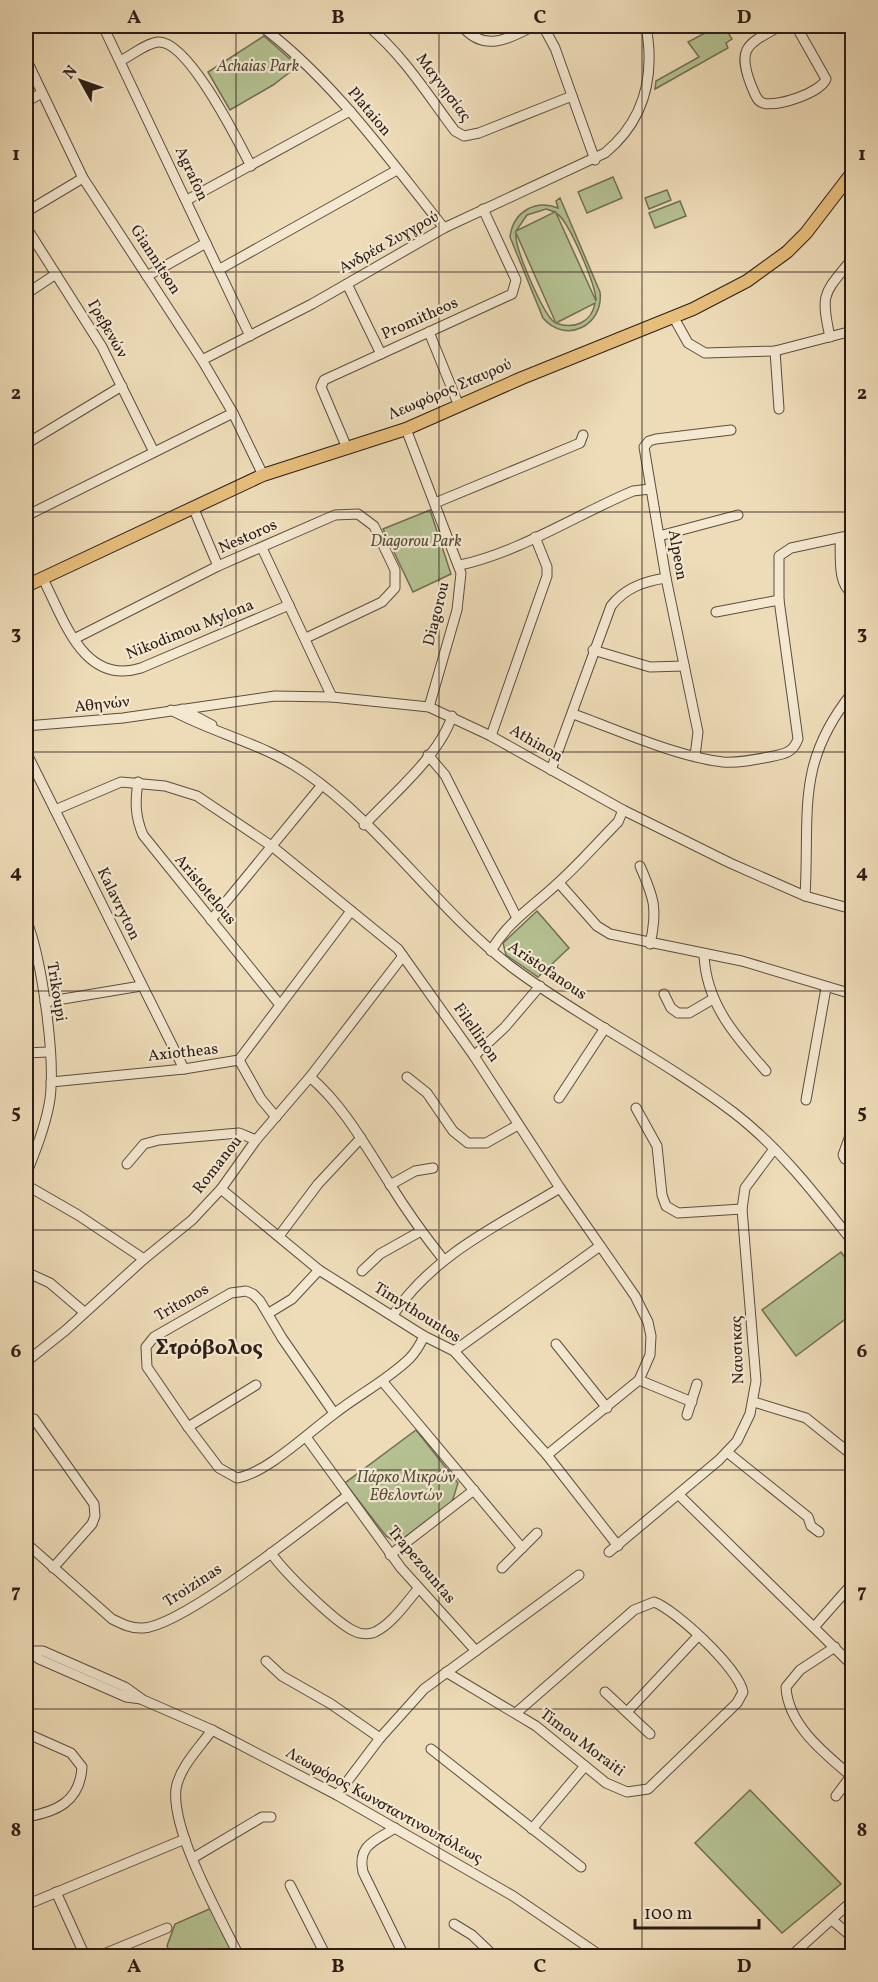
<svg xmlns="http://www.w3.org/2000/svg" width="878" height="1982" font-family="Vollkorn,serif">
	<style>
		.green { fill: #b5c192; stroke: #706f54; stroke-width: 1.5; fill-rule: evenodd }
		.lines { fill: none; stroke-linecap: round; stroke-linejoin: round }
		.minor-casing { stroke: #5c4d3e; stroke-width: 11 }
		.major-casing { stroke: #2c1d15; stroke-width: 14 }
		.minor { stroke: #f4e8d1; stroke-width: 9 }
		.major { stroke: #e7be7c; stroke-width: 12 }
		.grid { fill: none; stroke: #2c1d15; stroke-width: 1.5; stroke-opacity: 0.55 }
		.labels { text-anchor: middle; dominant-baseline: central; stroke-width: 4.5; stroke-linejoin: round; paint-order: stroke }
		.park-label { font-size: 16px; font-style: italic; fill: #554e3a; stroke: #f4e8d1 }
		.street-label { font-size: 16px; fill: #2c1d15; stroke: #f4e8d1 }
		.district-label { font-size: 22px; font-weight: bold; fill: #2c1d15; stroke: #f4e8d1 }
		.neatline { fill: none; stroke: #2c1d15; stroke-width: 2 }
		.grid-label { font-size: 20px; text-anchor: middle; font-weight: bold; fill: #2c1d15 }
	</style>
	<rect width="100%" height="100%" fill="#eedcb8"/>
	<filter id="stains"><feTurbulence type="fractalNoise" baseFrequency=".00333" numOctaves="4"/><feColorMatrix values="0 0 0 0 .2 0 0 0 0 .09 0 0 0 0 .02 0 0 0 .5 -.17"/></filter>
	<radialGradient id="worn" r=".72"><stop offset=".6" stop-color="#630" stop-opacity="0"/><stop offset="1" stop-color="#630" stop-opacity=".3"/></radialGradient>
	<g class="green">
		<path d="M718,26H724L732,39L726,43L728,48L655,89L656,81L699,57L688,42Z"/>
		<path d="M264,36L298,66L273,85L230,110L208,72Z"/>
		<path d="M613,177L622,198L587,213L578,192Z"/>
		<path d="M667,190L671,200L649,209L645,198Z"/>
		<path d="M560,198L600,292C604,325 566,345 543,318L510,237C513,212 535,199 558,208L556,201ZM546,209L555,212L516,231L527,215ZM556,213C569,220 596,286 596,301ZM516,233L555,321L554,322C543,313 514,248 516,233ZM595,303C592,322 574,330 556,323Z"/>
		<path d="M680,201L686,216L655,228L649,213Z"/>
		<path d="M430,510L451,574L413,592L383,529Z"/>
		<path d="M537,911L569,948L538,977L506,955L503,943Z"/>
		<path d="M841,1252L852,1268V1314L796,1356L762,1310Z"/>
		<path d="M416,1430L458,1483L452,1502L397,1543L386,1536L345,1483Z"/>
		<path d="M750,1790L841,1884L782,1933L695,1843Z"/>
		<path d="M214,1907L238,1956H172L167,1946L175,1924Z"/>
	</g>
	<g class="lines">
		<g class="minor-casing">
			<g id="minor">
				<path d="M103,26L250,336"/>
				<path d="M261,26C333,80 388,158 444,228"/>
				<path d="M368,26C404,56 427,94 455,131L464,136L479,133L572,96"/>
				<path d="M462,26C483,52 508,40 533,26"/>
				<path d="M543,26L555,48L595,160"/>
				<path d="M780,26C749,44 736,46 751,85C754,91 756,101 763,103C778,107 820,93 826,79L796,26"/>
				<path d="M26,59L83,178L202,360L233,413L263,475"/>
				<path d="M120,61C131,56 146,43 158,42C188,40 238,141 251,166"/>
				<path d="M26,102L40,94"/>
				<path d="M187,200L350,111"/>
				<path d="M26,212L83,178"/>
				<path d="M26,227L102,347L154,452"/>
				<path d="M220,269L397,170"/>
				<path d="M147,276L206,243"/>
				<path d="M347,284L381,354"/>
				<path d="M26,294L56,274"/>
				<path d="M674,318L688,343L705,353L775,351L852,331"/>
				<path d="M429,332L459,406"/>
				<path d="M830,337C820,292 824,294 852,259"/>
				<path d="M775,351L779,409"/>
				<path d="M202,360L312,304L444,228L605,153C645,120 655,75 646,26"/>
				<path d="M406,429L461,573L457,610L429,707"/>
				<path d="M26,444L122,386"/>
				<path d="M347,448L321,387L324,380L512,294L516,280L483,209"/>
				<path d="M435,503L580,443L583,435"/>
				<path d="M193,507L218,566"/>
				<path d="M26,516L233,413"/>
				<path d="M659,536L738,515"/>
				<path d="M840,539C841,555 837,584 852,593"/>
				<path d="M262,548L332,697"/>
				<path d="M460,565C520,552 576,515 633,491L650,489"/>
				<path d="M43,579C64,619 83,686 141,668L289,605"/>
				<path d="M716,612L779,600"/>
				<path d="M74,639L218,566L335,515L358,514L374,526L395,570V588L382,602L306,638"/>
				<path d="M593,650L650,667L684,666"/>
				<path d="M182,709L212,725"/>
				<path d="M171,710C215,734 265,744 306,773C383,826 438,911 513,968C583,1020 663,1059 733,1112C780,1148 816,1195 852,1241"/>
				<path d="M573,714C618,730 677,757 723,762C739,763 754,760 769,757C784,754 793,753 798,739L779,600V556L791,548L852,535"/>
				<path d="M26,726L123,718L275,696L332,697L429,707L491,736L623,810L730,863L805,896L852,909"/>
				<path d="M491,736L547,576V567L535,537"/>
				<path d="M26,752L184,1069"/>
				<path d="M428,755L445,775L517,918"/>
				<path d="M695,756L698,732L666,578L644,447L649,441L656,439L731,430"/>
				<path d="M551,770L611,606C625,588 644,581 666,578"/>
				<path d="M138,782C135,802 135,816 143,835L280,1005"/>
				<path d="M55,810L121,782L165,786L197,796L273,847L398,949L474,1056L560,1188L635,1296L648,1322L651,1336L650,1355L639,1380L547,1455"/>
				<path d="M364,825C392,795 440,755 452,716"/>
				<path d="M640,866C654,898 658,909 650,944"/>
				<path d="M559,883L597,926L610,934L742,961L852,994"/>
				<path d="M805,896C810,812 795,764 852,693"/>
				<path d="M26,919C42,959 57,1063 49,1105C44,1130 35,1152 26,1175"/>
				<path d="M211,920L322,785"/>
				<path d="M491,951C508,921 535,905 559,882C580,863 598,842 618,822L623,810"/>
				<path d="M704,955C706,1003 735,1036 766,1071"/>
				<path d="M664,994L671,1008L678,1013H689L713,999"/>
				<path d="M45,1002L141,986"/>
				<path d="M26,1053L48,1052"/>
				<path d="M474,1056L505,1027L540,986"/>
				<path d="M239,1060L261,1099L276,1117"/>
				<path d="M310,1077C344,1106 366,1147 390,1184C406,1210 424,1235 443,1259"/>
				<path d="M407,1077L427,1093L453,1131L468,1143H486L518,1125"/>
				<path d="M51,1082L184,1069L239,1060L351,911"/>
				<path d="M559,1098L605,1028"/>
				<path d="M806,1100L826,988"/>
				<path d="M636,1108L657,1146L662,1195L666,1206L678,1213L742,1209"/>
				<path d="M852,1130L843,1155L845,1159L852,1161"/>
				<path d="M127,1164L144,1144L159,1140L239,1133L256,1140"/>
				<path d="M26,1185L78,1215L144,1259"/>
				<path d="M390,1185L415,1171L433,1168"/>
				<path d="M221,1189L319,1270L424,1336L454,1351L547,1455L618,1546"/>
				<path d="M279,1236L318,1184L361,1138"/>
				<path d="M362,1271L380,1254L421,1231"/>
				<path d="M26,1272L50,1283L84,1312"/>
				<path d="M269,1313L292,1299L319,1270"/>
				<path d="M393,1315C434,1254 499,1225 560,1188"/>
				<path d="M556,1344L607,1408"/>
				<path d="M454,1351L600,1246"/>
				<path d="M26,1362L66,1330L144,1259L192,1220L221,1189L256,1140L310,1077L403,956"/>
				<path d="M639,1380L692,1402"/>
				<path d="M383,1382L522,1548"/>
				<path d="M754,1402L806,1418L852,1455"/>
				<path d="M334,1413L282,1338L260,1301L253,1294L246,1291L231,1293L154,1337L146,1347L147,1367L188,1427L219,1468L237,1478C267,1473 309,1432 334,1414C358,1395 386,1381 409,1359C416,1352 420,1345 424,1336"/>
				<path d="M687,1415L697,1384"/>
				<path d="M34,1419L94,1504L95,1516L92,1524L53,1568"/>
				<path d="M188,1427L256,1385"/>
				<path d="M306,1437L401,1568L476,1651"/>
				<path d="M727,1452L808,1517L811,1526L819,1532"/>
				<path d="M679,1495L852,1665"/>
				<path d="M26,1543L112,1619C122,1624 132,1629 143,1628C183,1626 309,1524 347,1496"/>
				<path d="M609,1552L719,1460L737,1441L750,1414L756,1381L742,1209L745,1188L774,1149"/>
				<path d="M271,1553C284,1572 332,1619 352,1630C359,1634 368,1635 375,1632C392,1624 406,1603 418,1589"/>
				<path d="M390,1555L474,1490"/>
				<path d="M502,1568L537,1533"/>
				<path d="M815,1626L852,1584"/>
				<path d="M835,1647L800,1670L786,1687C788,1725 824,1753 851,1776L836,1796"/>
				<path d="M28,1650L39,1659L126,1697L141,1699"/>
				<path d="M30,1651H43L125,1687L143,1700L212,1730L337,1795L513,1896L601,1956"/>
				<path d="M266,1661L282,1676L331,1704L380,1738"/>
				<path d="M446,1672L536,1726L606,1783L627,1792L648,1789L737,1703L743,1692C738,1668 676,1610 654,1602L634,1610L516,1713"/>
				<path d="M605,1692L650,1734"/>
				<path d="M627,1712L698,1636"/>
				<path d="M212,1730C200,1747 179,1768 176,1789C171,1831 220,1917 239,1956"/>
				<path d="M26,1733L71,1753L82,1767C80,1802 56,1812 26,1817"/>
				<path d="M431,1749L581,1867"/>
				<path d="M337,1795L380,1738L424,1689L579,1575"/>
				<path d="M395,1828C375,1841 357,1845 363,1872L404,1956"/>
				<path d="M532,1829L585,1766"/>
				<path d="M193,1858L262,1817H271"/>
				<path d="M290,1885L326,1956"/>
				<path d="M56,1892L85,1956"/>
				<path d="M26,1905L185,1839"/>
				<path d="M832,1920L852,1937"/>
				<path d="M454,1924L472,1935L494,1956"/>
				<path d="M99,1956L167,1928"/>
				<path d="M791,1956L852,1901"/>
			</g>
		</g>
		<g class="major-casing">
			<path id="major" d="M26,586L263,475L406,429L522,378L693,309L747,281L787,252L806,233L852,173"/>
		</g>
		<use href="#minor" class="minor"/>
		<use href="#major" class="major"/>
	</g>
	<path class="grid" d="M236,26V1956M439,26V1956M642,26V1956M26,272H852M26,512H852M26,752H852M26,991H852M26,1230H852M26,1470H852M26,1709H852"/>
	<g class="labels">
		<g class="park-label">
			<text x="258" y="67">Achaias Park</text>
			<text x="416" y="542">Diagorou Park</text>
			<text x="406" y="1478">Πάρκο Μικρών<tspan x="406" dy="18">Εθελοντών</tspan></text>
		</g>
		<g class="street-label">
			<text transform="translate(443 88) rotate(53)">Μαγνησίας</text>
			<text transform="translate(369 112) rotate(50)">Plataion</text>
			<text transform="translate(191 174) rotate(65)">Agrafon</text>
			<text transform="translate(389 243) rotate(-29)">Ανδρέα Συγγρού</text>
			<text transform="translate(155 260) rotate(57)">Giannitson</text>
			<text transform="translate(420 319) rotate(-24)">Promitheos</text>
			<text transform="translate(107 329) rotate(60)">Γρεβενών</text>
			<text transform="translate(450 390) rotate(-23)">Λεωφόρος Σταυρού</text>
			<text transform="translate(248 537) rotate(-24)">Nestoros</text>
			<text transform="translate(677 555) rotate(80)">Alpeon</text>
			<text transform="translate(437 614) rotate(-76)">Diagorou</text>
			<text transform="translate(190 630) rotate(-22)">Nikodimou Mylona</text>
			<text transform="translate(102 705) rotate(-6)">Αθηνών</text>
			<text transform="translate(536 744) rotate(30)">Athinon</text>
			<text transform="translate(205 890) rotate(50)">Aristotelous</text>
			<text transform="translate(118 904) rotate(64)">Kalavryton</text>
			<text transform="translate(547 971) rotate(34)">Aristofanous</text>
			<text transform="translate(56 992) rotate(81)">Trikoupi</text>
			<text transform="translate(476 1033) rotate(55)">Filellinon</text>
			<text transform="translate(183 1053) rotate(-6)">Axiotheas</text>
			<text transform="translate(218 1165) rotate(-52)">Romanou</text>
			<text transform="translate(182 1303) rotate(-30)">Tritonos</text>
			<text transform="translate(417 1313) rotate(32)">Timythountos</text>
			<text transform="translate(738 1350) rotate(-92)">Ναυσικας</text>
			<text transform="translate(421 1565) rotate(50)">Trapezountas</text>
			<text transform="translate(193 1586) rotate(-33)">Troizinas</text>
			<text transform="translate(582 1743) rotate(37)">Timou Moraiti</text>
			<text transform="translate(384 1806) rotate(29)">Λεωφόρος Κωνσταντινουπόλεως</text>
		</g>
		<g class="district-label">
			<text x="209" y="1348">Στρόβολος</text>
		</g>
	</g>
	<rect width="878" height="1982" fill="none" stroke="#eedcb8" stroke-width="66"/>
	<g transform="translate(81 81) rotate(310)" stroke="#f4e8d1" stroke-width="4.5" paint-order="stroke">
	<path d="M0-4.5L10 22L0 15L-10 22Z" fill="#2c1d15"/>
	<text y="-9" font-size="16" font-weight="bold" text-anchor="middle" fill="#2c1d15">N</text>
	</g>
	<path d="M635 1919v9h124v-9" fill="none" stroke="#2c1d15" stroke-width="3"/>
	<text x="644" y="1919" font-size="18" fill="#2c1d15" stroke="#f4e8d1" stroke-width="4.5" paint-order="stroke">100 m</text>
	<rect x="33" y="33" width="812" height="1916" class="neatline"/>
	<g class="grid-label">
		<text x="134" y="23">A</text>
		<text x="338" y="23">B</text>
		<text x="540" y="23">C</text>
		<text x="744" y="23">D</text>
		<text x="16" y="160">1</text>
		<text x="862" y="160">1</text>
		<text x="16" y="399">2</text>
		<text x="862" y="399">2</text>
		<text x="16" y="639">3</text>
		<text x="862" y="639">3</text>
		<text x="16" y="878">4</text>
		<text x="862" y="878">4</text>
		<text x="16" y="1118">5</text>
		<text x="862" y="1118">5</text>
		<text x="16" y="1357">6</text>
		<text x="862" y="1357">6</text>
		<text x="16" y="1597">7</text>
		<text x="862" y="1597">7</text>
		<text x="16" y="1836">8</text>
		<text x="862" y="1836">8</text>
		<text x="134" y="1972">A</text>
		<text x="338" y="1972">B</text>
		<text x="540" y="1972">C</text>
		<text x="744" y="1972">D</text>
	</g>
	<rect width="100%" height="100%" filter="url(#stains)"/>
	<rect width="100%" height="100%" fill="url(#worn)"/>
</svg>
